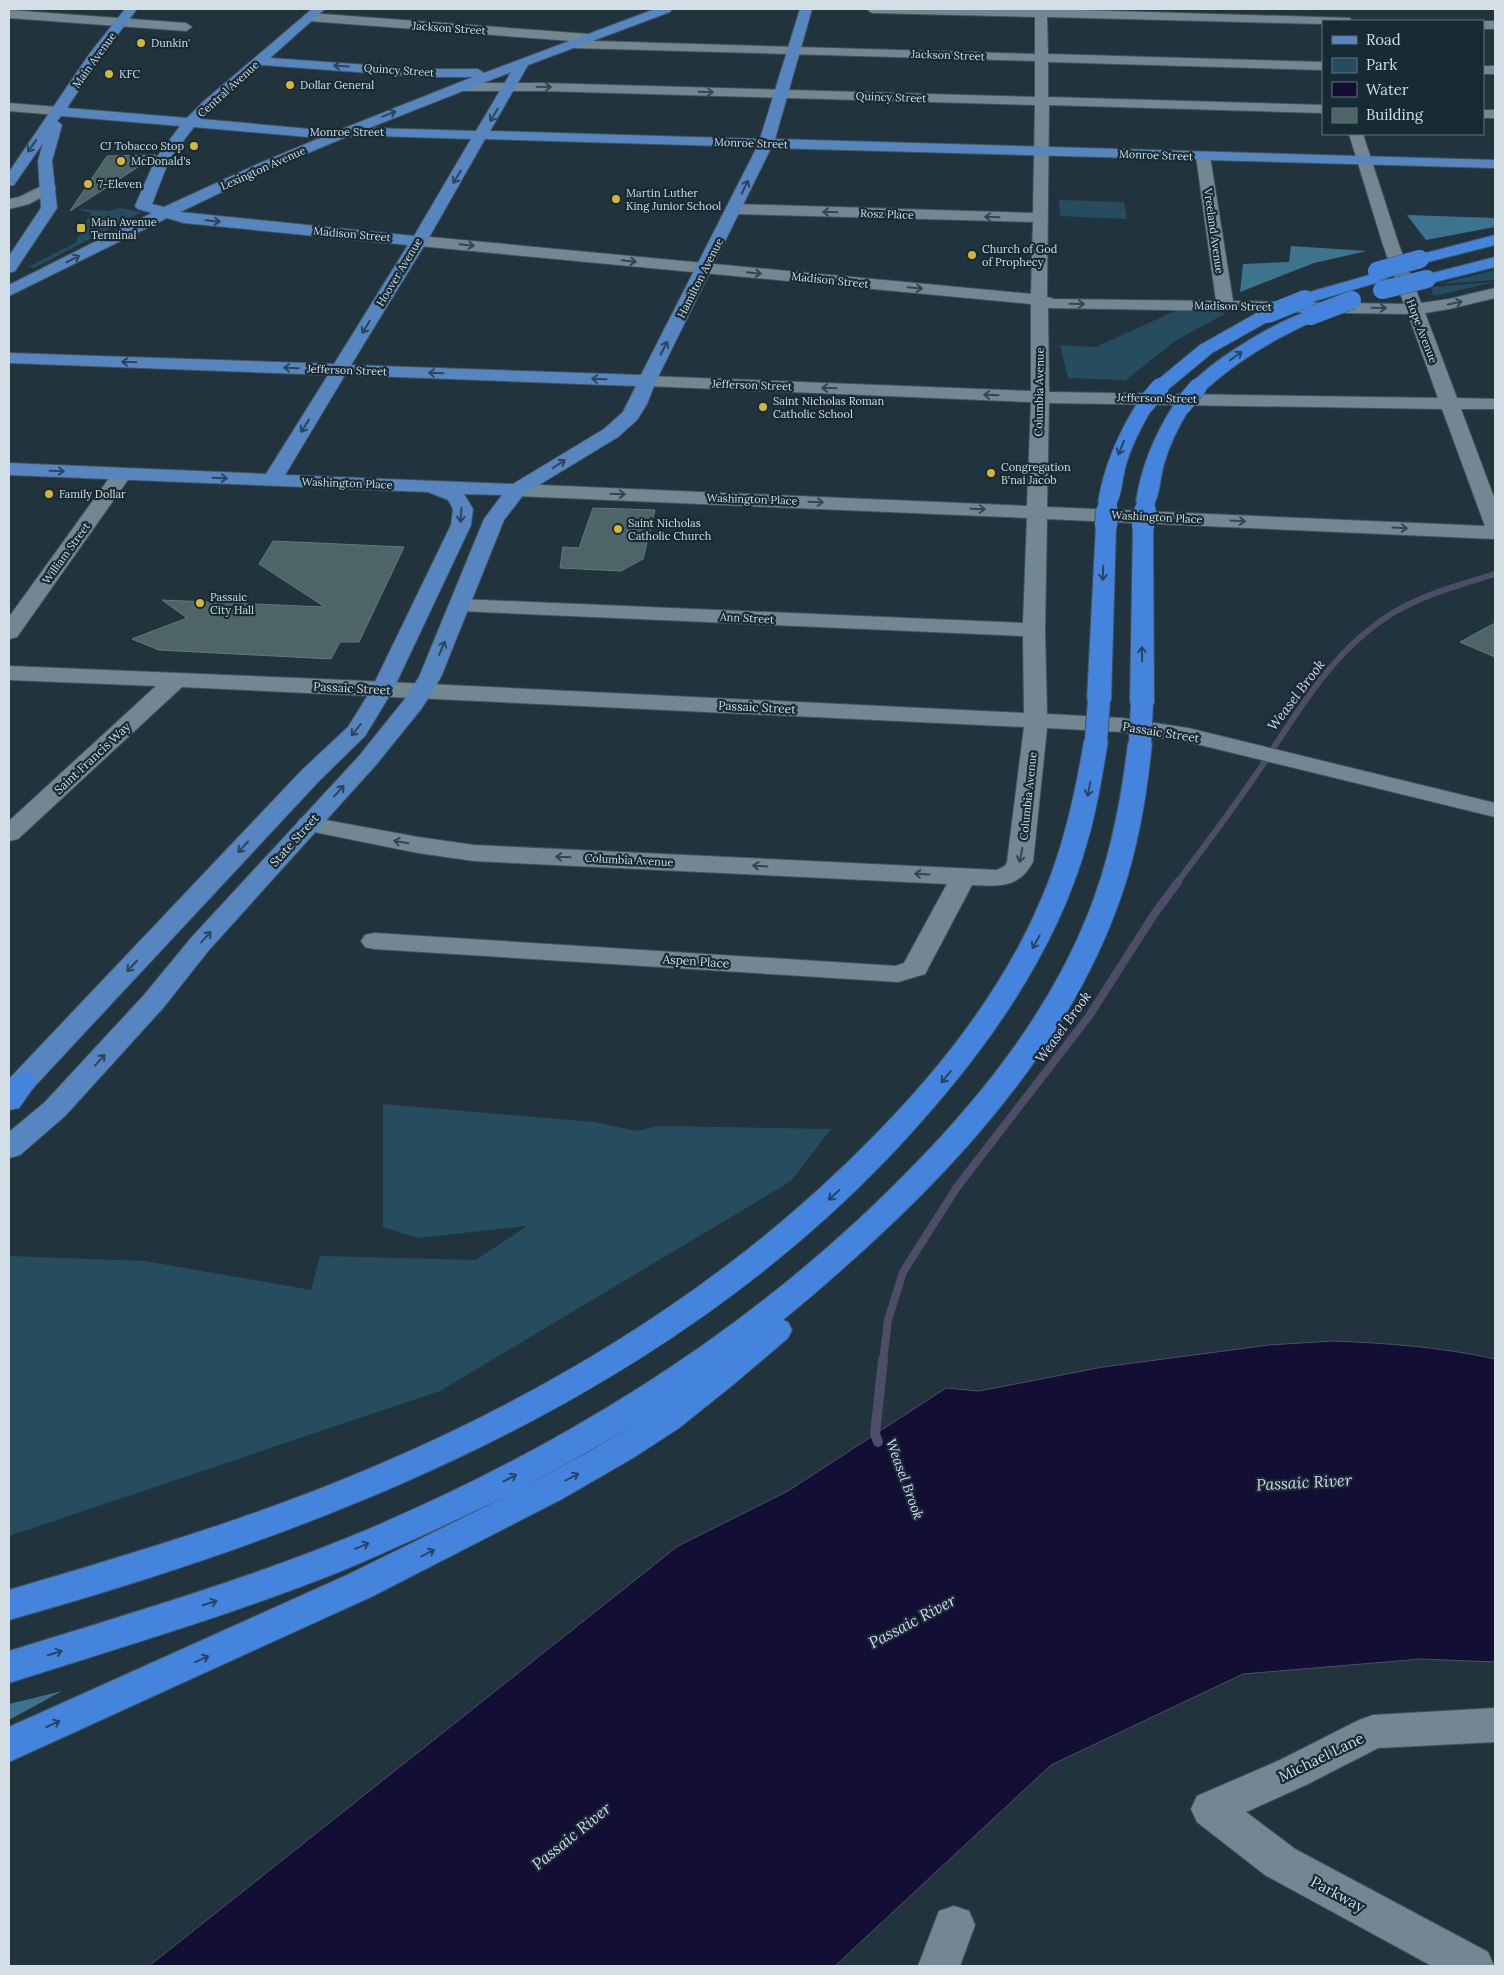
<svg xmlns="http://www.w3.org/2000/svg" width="1504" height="1975" font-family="Lora,serif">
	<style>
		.green { fill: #264d5f }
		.forest { fill: #3e738d }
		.water { fill: #130e33; stroke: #4d4d68 }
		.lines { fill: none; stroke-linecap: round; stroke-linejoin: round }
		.stream-far2 { stroke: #4d4d68; stroke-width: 6 }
		.stream-far1 { stroke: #4d4d68; stroke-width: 8 }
		.stream { stroke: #4d4d68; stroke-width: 10 }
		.building { fill: #4d6567; stroke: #617a7c }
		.minor-casing { stroke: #42525a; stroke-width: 2 }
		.major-casing { stroke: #42525a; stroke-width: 2 }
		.highway-casing { stroke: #42525a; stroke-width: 2 }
		.minor { fill: #738792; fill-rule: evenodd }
		.major { fill: #5785bf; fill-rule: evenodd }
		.highway { fill: #4584dd; fill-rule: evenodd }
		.highway-bridge-far1-casing { stroke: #42525a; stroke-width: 19; stroke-linecap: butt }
		.highway-bridge-casing { stroke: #42525a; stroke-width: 24; stroke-linecap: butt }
		.highway-bridge-far1 { stroke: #4584dd; stroke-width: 18 }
		.highway-bridge { stroke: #4584dd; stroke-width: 22 }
		.oneway { stroke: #2b455d }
		.oneway2 { stroke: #334650 }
		.oneway3 { stroke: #264566 }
		.poi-dot { fill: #d3b635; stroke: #182a33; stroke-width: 2 }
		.labels { text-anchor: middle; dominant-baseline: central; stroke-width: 4.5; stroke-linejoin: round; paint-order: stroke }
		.far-street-label { font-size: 11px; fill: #d3dfe5; stroke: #182a33 }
		.far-poi-label { font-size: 11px; fill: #d3dfe5; stroke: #182a33; text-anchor: start }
		.street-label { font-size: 12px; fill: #d3dfe5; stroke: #182a33 }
		.water-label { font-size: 14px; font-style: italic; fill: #d6d6f3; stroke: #182a33 }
		.near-street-label { font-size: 15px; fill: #d3dfe5; stroke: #182a33 }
		.near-water-label { font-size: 16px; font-style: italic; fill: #d6d6f3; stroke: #182a33 }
	</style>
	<rect width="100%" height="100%" fill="#21343d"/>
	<g class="green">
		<path d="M1059,200L1124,202L1127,219L1060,216Z"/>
		<path d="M121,208L142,212L34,268L28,267L75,243L91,213L80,210L82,209L108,211Z"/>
		<path d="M1495,270V280L1440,284Z"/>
		<path d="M1495,282L1433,296L1431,287Z"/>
		<path d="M1182,308L1226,313L1175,341L1126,380L1068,378L1060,345L1096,347Z"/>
		<path d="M383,1104L593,1122L637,1131L657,1126L831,1129L791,1181L440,1391L9,1536V1256L145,1261L311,1290L320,1256L476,1260L527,1226L418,1238L383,1227Z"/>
	</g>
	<g class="forest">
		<path d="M1407,215L1495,218V227L1426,240Z"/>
		<path d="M1291,246L1367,251L1314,263L1240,292L1243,264L1289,262Z"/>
		<path d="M62,1691L9,1720V1704Z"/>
	</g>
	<path class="water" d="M1332,1341C1387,1343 1441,1347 1495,1359V1662L1421,1659L1243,1674L1051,1765L835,1966H149L678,1546L788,1491L946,1388L979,1391L1103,1367L1269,1345Z"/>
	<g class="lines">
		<path class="stream-far2" d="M1177,883C1203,848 1230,813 1255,776C1295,717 1330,651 1393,613C1424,594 1460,585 1495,574"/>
		<path class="stream-far1" d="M883,1361L888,1320L903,1272L957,1187L1089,1016L1155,913L1178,882"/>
		<path class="stream" d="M878,1442L875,1434L883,1360"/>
	</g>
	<g class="building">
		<path d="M156,155L155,156L70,211L107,156Z"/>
		<path d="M593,508L655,510L643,559L621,571L560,568L563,547L579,548Z"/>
		<path d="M273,541L404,547L359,642H340L331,659L159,650L132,639L187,618L162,600L325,607L259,564Z"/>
		<path d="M1495,623V657L1460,642Z"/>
	</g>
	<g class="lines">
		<g class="minor-casing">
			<g id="minor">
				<path d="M866,9H1047L1350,18L1352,21H1323V24L1047,17L1048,54L1323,62V70L1048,62V97L1323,105V113L1049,105L1047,297L1054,299L1216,301L1196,156L1198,153H1208L1210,156L1233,301L1404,304L1383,245L1349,134H1363L1399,245L1421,303L1449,299L1495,288V298L1449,309L1425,313L1457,398L1495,399V409H1461L1495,500V539L1047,519L1045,630L1047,714L1122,718L1188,728L1495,803V817L1188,742L1122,732L1047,728L1033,862C1018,889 999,886 972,885L925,974L898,982L374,949L365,947L361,941L365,935L374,933L896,966L904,963L947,884L474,861L418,853L309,831L300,829L297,824L300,819L309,817L418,837L474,845L997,870L1005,866L1007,862L1024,727L182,687L18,839L9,841V821L156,686L9,680V666L344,680L1024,713L1023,636L460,611L452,610L449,605L452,600L460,599L1023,623L1027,518L517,496L510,494L507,490L510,486L517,484L1027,506L1031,402L647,386L641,385L638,381L641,377L647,376L1031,391V304L419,246L413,244L411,241L413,238L419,236L1031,294L1033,222L734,214L729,212L726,209L729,206L734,204L1033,213L1035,105L542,91H460L453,87L460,83H542L1035,97V61L573,48L567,44L572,41L309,21L303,17L309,13L589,34L595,38L593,41L1035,54V17L872,13ZM1048,308L1408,314L1438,398L1049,392ZM1049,403L1442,409L1485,526L1047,507Z"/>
				<path d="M9,10L186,23L192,27L186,31L9,18Z"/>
				<rect x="1483" y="21" width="12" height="8"/>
				<rect x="1483" y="66" width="12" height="8"/>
				<path d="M9,103L57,107L64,111L57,115L9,111Z"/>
				<rect x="1483" y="110" width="12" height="8"/>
				<path d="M48,183L53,185L56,188L53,191L29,204L9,209V199L19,197Z"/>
				<path d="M122,468L129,470L132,474L17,637L9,639V617L115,470Z"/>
				<path d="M1495,1708V1742L1378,1748L1308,1784L1246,1812L1295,1849L1488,1952L1494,1966H1432L1265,1875L1197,1822L1191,1809L1197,1796L1280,1760L1359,1720L1373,1715Z"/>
				<path d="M954,1906L969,1911L975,1925L960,1966H918L939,1911Z"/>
			</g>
		</g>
		<g class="major-casing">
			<path id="major" d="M125,9H137L100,58L67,108L187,118L204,101L312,9H325L270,58L424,69H478L484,73L655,9H672L670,12L528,65L490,131L760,139L800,9H812L775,139L1495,160V168L771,148L656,381L647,404L637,420L618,437L524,494L504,520L441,677L422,708L375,766L209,950L164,1007L65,1116L20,1155L9,1158V1132L45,1102L144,995L191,938L359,756L404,700L419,677L484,519L502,495L464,494L473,509L471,525L393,690L365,736L320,780L34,1087L19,1102L9,1104V1079L302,770L348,727L371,690L451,525L453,509L448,500L428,492L9,475V463L266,474L328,375L9,363V353L334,364L408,245L184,223L167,218L9,296V285L152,213L138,209L135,206L156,158L180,126L61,116L57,121L62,125L52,161L57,208L15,271L9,273V256L41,208L38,161L43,143L14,185L9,186V172L90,53ZM262,65L424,77H473L342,129L320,130L201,119ZM511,72L476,131L369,128ZM194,127L320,138L260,163L164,207L152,204L170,158ZM378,136L471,139L414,236L180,212L270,169L346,137ZM485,139L757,147L641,375L351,365L427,241ZM345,375L636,386L623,412L604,429L513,484L285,475Z"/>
		</g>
		<g class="highway-casing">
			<g id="highway">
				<path d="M1495,235V245L1420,264L1414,262L1412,259L1414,256Z"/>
				<path d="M1495,257V267L1427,284L1421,282L1419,279L1421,276Z"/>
				<path d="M1380,272L1386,274L1388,277L1386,280L1305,304L1299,303L1297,299L1299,295Z"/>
				<path d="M1268,309L1274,310L1277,314L1274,318L1212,353L1166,391L1160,392L1154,391L1151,387L1154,383L1200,345L1262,310Z"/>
				<path d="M1310,311L1316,312L1319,316L1316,320C1281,336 1248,354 1218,379C1209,386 1204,394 1192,391L1189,387C1206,363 1281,318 1310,311Z"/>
				<path d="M1145,399L1152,401L1154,405C1143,424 1132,444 1126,465C1122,478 1122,496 1115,506L1108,508L1101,506L1098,502C1104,467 1117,436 1136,405L1138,401Z"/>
				<path d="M1182,400L1189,402L1191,406C1180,424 1170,443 1164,464C1160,477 1160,496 1153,506L1146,508L1139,506L1136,502C1141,467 1154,436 1173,406L1175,402Z"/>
				<path d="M1106,519L1113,521L1116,525L1111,700L1107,705L1099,707L1091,705L1087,700L1096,525L1099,521Z"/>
				<path d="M1143,520L1150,522L1153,526L1154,703L1150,708L1142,710L1134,708L1130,703L1133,526L1136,522Z"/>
				<path d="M1096,734L1104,736L1108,741C1102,776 1097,810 1087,843C1053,963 974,1067 890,1156C655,1402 330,1530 9,1620V1590C134,1553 260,1516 380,1464C562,1386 734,1279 873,1137C942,1067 1005,987 1043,895C1064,845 1075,794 1084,741L1088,736Z"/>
				<path d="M1140,736L1148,738L1152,743C1147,793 1139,843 1123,891C1065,1065 921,1206 783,1320L788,1322L792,1330L788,1338L734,1384L679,1428L633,1458L562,1499L373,1596L9,1762V1727L347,1575L511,1494C454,1521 397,1548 339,1572C231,1615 119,1648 9,1683V1651C128,1614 249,1579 364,1531C569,1444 760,1325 915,1164C986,1091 1050,1009 1088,914C1110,859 1121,802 1128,743L1132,738ZM636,1423L585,1454L511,1493L582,1455Z"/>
				<path d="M24,1072L34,1075L38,1081L19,1108L9,1110C9,1092 3,1077 24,1072Z"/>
			</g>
		</g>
		<use href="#minor" class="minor"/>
		<use href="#major" class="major"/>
		<use href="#highway" class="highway"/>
		<g class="highway-bridge-far1-casing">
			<g id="highway-bridge-far1">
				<path d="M1377,271L1420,259"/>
				<path d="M1382,290L1427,279"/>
				<path d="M1268,314L1305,299"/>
				<path d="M1310,316L1352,300"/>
				<path d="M1145,405L1160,387"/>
				<path d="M1182,406L1198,387"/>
				<path d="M1107,512L1108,502"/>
				<path d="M1145,512L1146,502"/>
			</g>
		</g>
		<g class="highway-bridge-casing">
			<g id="highway-bridge">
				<path d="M1106,525L1107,511"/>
				<path d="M1143,526L1145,511"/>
				<path d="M1096,741L1099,700"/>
				<path d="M1140,743L1142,703"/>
			</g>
		</g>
		<use href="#highway-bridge-far1" class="highway-bridge-far1"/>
		<use href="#highway-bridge" class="highway-bridge"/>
	</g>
	<defs><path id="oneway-shaft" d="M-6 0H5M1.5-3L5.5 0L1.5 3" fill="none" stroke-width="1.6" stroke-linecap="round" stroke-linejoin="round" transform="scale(1.25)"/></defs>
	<g class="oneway">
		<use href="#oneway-shaft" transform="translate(341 66) rotate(-176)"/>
		<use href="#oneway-shaft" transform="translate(389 114) rotate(-22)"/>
		<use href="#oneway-shaft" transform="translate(494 115) rotate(121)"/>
		<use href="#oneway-shaft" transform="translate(32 146) rotate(125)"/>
		<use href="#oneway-shaft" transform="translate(457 177) rotate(121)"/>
		<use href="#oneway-shaft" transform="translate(745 187) rotate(-64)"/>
		<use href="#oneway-shaft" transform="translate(213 221) rotate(6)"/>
		<use href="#oneway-shaft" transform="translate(73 259) rotate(-27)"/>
		<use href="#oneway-shaft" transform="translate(366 327) rotate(121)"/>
		<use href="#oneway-shaft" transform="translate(664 348) rotate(-63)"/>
		<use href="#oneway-shaft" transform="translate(129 362) rotate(-178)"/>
		<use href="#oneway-shaft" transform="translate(291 368) rotate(-178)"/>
		<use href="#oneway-shaft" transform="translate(436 373) rotate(-178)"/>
		<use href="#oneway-shaft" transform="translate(599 379) rotate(-178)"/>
		<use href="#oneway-shaft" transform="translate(305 426) rotate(122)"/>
		<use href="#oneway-shaft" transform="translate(559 464) rotate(-32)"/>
		<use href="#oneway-shaft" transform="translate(57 471) rotate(2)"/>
		<use href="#oneway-shaft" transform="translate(220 478) rotate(2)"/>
		<use href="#oneway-shaft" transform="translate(461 515) rotate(94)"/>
		<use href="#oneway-shaft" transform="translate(442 648) rotate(-67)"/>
		<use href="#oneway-shaft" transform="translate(356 730) rotate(129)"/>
		<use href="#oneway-shaft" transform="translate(339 791) rotate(-47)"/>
		<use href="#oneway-shaft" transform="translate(243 847) rotate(133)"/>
		<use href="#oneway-shaft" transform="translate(206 937) rotate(-48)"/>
		<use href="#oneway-shaft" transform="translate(132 966) rotate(133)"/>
		<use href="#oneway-shaft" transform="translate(100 1060) rotate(-48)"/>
	</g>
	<g class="oneway2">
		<use href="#oneway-shaft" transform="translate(544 87) rotate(1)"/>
		<use href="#oneway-shaft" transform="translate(706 92) rotate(2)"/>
		<use href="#oneway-shaft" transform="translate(830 212) rotate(-178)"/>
		<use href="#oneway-shaft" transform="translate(992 217) rotate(-178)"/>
		<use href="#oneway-shaft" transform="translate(467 245) rotate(6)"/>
		<use href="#oneway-shaft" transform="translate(629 261) rotate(6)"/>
		<use href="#oneway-shaft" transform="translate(754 273) rotate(6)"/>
		<use href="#oneway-shaft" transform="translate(915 288) rotate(5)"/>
		<use href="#oneway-shaft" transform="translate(1455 303) rotate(-11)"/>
		<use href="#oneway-shaft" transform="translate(1077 304) rotate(1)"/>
		<use href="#oneway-shaft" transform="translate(1379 308) rotate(1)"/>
		<use href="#oneway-shaft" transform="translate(829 388) rotate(-178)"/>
		<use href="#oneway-shaft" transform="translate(991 395) rotate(-178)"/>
		<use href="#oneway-shaft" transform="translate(618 494) rotate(2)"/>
		<use href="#oneway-shaft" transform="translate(816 502) rotate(2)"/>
		<use href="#oneway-shaft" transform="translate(978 509) rotate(2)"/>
		<use href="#oneway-shaft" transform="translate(1238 521) rotate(3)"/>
		<use href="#oneway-shaft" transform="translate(1400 528) rotate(3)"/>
		<use href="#oneway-shaft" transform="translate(401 842) rotate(-170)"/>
		<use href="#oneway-shaft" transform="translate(1021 855) rotate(101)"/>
		<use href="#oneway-shaft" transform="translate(563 857) rotate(-178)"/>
		<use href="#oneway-shaft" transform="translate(760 866) rotate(-177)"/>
		<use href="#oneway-shaft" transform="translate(922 874) rotate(-177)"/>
	</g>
	<g class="oneway3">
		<use href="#oneway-shaft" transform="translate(1236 356) rotate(-35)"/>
		<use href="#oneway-shaft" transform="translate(1121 448) rotate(112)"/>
		<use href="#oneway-shaft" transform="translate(1103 573) rotate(92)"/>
		<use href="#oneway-shaft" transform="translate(1142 654) rotate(-91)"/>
		<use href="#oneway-shaft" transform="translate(1089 789) rotate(101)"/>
		<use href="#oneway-shaft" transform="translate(1036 942) rotate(119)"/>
		<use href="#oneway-shaft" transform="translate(946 1077) rotate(129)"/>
		<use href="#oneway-shaft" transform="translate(834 1195) rotate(137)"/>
		<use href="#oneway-shaft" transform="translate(572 1477) rotate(-28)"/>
		<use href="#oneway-shaft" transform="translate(510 1478) rotate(-28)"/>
		<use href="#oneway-shaft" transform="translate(362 1546) rotate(-23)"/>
		<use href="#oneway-shaft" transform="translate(428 1553) rotate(-27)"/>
		<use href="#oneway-shaft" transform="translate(210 1603) rotate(-18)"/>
		<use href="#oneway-shaft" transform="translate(55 1653) rotate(-17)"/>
		<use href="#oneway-shaft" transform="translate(202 1659) rotate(-24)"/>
		<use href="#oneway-shaft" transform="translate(53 1724) rotate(-24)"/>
	</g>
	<g class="poi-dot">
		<circle cx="141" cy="43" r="5"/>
		<circle cx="109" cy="74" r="5"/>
		<circle cx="290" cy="85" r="5"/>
		<circle cx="194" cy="146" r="5"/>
		<circle cx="121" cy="161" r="5"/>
		<circle cx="88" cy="184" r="5"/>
		<circle cx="616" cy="199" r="5"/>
		<rect x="76" y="223" width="10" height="10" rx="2.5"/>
		<circle cx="972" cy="255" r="5"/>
		<circle cx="763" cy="407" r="5"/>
		<circle cx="991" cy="473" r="5"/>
		<circle cx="49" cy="494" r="5"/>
		<circle cx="618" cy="529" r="5"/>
		<circle cx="200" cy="603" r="5"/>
	</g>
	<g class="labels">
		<g class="far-street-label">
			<text transform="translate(449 28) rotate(4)">Jackson Street</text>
			<text transform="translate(948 55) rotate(2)">Jackson Street</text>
			<text transform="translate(94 60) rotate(-54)">Main Avenue</text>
			<text transform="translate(399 70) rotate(4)">Quincy Street</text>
			<text transform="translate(228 89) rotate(-42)">Central Avenue</text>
			<text transform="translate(891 97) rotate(2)">Quincy Street</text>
			<text x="347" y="132">Monroe Street</text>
			<text transform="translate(751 143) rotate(2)">Monroe Street</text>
			<text transform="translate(1156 155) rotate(2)">Monroe Street</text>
			<text transform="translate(263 168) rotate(-24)">Lexington Avenue</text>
			<text transform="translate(887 214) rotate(2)">Rosz Place</text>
			<text transform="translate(1214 231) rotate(82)">Vreeland Avenue</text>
			<text transform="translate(352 234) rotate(5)">Madison Street</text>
			<text transform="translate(399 272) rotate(-59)">Hoover Avenue</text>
			<text transform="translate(700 278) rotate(-63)">Hamilton Avenue</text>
			<text transform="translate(830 280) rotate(6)">Madison Street</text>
			<text transform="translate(1233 306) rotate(1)">Madison Street</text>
			<text transform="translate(1422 331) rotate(69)">Hope Avenue</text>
			<text transform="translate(347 370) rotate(2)">Jefferson Street</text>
			<text transform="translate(752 385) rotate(2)">Jefferson Street</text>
			<text transform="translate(1039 392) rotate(-89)">Columbia Avenue</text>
			<text transform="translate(1157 398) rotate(1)">Jefferson Street</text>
			<text transform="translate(347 483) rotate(2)">Washington Place</text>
			<text transform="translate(752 499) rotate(2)">Washington Place</text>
			<text transform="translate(1157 517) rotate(3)">Washington Place</text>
			<text transform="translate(66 553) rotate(-54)">William Street</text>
			<text transform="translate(747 618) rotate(3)">Ann Street</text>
			<text transform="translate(1028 796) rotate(-84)">Columbia Avenue</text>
			<text transform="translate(629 860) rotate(3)">Columbia Avenue</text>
		</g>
		<g class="far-poi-label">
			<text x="151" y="43">Dunkin'</text>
			<text x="119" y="74">KFC</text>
			<text x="300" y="85">Dollar General</text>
			<text x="184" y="146" text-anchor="end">CJ Tobacco Stop</text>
			<text x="131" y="161">McDonald's</text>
			<text x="98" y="184">7-Eleven</text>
			<text x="626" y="193">Martin Luther<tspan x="626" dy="13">King Junior School</tspan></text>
			<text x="91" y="222">Main Avenue<tspan x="91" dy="13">Terminal</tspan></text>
			<text x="982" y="249">Church of God<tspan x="982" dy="13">of Prophecy</tspan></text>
			<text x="773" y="401">Saint Nicholas Roman<tspan x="773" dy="13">Catholic School</tspan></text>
			<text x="1001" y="467">Congregation<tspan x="1001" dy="13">B'nai Jacob</tspan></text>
			<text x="59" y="494">Family Dollar</text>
			<text x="628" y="523">Saint Nicholas<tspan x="628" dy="13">Catholic Church</tspan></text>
			<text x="210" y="597">Passaic<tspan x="210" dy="13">City Hall</tspan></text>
		</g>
		<g class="street-label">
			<text transform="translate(352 688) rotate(3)">Passaic Street</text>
			<text transform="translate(757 707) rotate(3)">Passaic Street</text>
			<text transform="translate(1161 732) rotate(9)">Passaic Street</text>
			<text transform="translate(92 758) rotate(-43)">Saint Francis Way</text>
			<text transform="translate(294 840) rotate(-48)">State Street</text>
			<text transform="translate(696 961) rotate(4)">Aspen Place</text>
		</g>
		<g class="water-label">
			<text transform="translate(1296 695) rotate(-53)">Weasel Brook</text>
			<text transform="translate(1063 1027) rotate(-54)">Weasel Brook</text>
			<text transform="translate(905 1479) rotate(70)">Weasel Brook</text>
		</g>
		<g class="near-street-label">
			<text transform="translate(1321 1757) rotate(-26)">Michael Lane</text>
			<text transform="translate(1338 1894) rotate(28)">Parkway</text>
		</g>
		<g class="near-water-label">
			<text transform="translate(1304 1482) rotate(-3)">Passaic River</text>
			<text transform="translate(912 1621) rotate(-28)">Passaic River</text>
			<text transform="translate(571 1836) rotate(-39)">Passaic River</text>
		</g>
	</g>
	<rect width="1504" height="1975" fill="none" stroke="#d3dfe5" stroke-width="20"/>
	<rect x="1322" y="20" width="162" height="115" fill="#182a33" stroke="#63727a"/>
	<rect x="1332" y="36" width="25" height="8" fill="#5785bf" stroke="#63727a"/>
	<text x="1366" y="45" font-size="15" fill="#d3dfe5">Road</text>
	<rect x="1332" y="58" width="25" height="15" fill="#264d5f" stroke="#63727a"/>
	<text x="1366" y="70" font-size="15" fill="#d3dfe5">Park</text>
	<rect x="1332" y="82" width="25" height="15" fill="#130e33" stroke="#63727a"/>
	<text x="1366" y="95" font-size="15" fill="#d3dfe5">Water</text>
	<rect x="1332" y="108" width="25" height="15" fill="#4d6567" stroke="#63727a"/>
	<text x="1366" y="120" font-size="15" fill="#d3dfe5">Building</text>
</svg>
